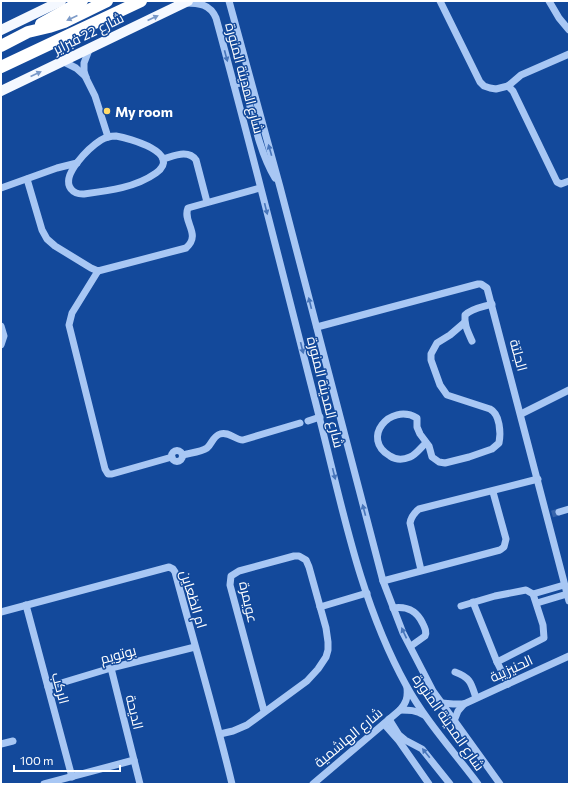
<svg xmlns="http://www.w3.org/2000/svg" width="570" height="785" font-family="Commissioner,Cairo,sans-serif">
	<style>
		.lines { fill: none; stroke-linecap: round; stroke-linejoin: round }
		.minor-tunnel { stroke: #3664aa; stroke-width: 7; stroke-dasharray: 7 3.5; stroke-linecap: butt }
		.minor { stroke: #a8c7f4; stroke-width: 7 }
		.major { stroke: #f4f8ff; stroke-width: 10 }
		.highway { stroke: #fff; stroke-width: 12 }
		.oneway { fill: #7d9bc8 }
		.oneway2 { fill: #7898c8 }
		.oneway3 { fill: #4775ba }
		.poi-dot { fill: #ffda6a; stroke: #13499b; stroke-width: 1.5 }
		.labels { text-anchor: middle; dominant-baseline: central; stroke-width: 3; stroke-linejoin: round; paint-order: stroke }
		.street-label { font-size: 14px; fill: #fff; stroke: #13499b }
		.poi-label { font-size: 14px; font-weight: bold; fill: #fff; stroke: #13499b; text-anchor: start }
	</style>
	<rect width="100%" height="100%" fill="#13499b"/>
	<g class="lines">
		<path class="minor-tunnel" d="M552,514L559,512"/>
		<g class="minor">
			<path d="M229,1L280,187L383,581L403,633L433,691L500,784"/>
			<path d="M440,1L480,82L484,86L490,88L496,89L508,86L521,75L569,54"/>
			<path d="M549,1L559,18L569,30"/>
			<path d="M185,3C199,3 210,4 216,18C252,150 285,283 319,416C342,506 360,602 406,685C425,720 454,752 478,784"/>
			<path d="M89,50L84,63V71L86,78L95,96L108,137"/>
			<path d="M64,62L76,68L86,77"/>
			<path d="M234,84L241,83L245,86C253,117 259,151 275,178"/>
			<path d="M508,86L513,91L557,182L561,184L569,181"/>
			<path d="M116,136C129,138 183,153 156,173C135,188 107,191 83,194C78,194 74,193 71,189C60,175 90,147 101,140C106,137 110,136 116,136Z"/>
			<path d="M163,159C174,156 188,149 196,160L207,202"/>
			<path d="M27,179L42,230L47,239L55,246L91,268L98,271L186,248C202,234 182,222 188,208L260,188"/>
			<path d="M1,188L57,168L77,163"/>
			<path d="M98,271L72,313L69,325L105,469L108,474H112L172,457"/>
			<path d="M1,326L4,336L1,345"/>
			<path d="M317,327L478,284H481L487,288L569,601"/>
			<path d="M472,341C468,332 464,325 465,315C472,308 483,307 492,304"/>
			<path d="M521,414L569,390"/>
			<path d="M308,421L320,417"/>
			<path d="M426,443C421,447 417,454 410,457C403,460 396,460 390,456C360,439 390,402 417,418V427L420,434L429,446L432,457L439,462L445,463L469,457L492,449L499,443C501,433 500,414 490,409L447,395L440,385L431,360V354L437,343L450,335L464,323"/>
			<circle cx="177" cy="456" r="5.5"/>
			<path d="M183,455C190,453 201,452 207,448C212,444 213,436 220,434C229,431 235,440 243,440L300,423"/>
			<path d="M559,512L569,509"/>
			<path d="M421,570L410,523C411,517 414,513 419,509L538,479"/>
			<path d="M383,581L500,550L504,547L506,539L493,492"/>
			<path d="M533,594L564,585"/>
			<path d="M473,602L497,662"/>
			<path d="M537,603L567,594"/>
			<path d="M26,605L72,777"/>
			<path d="M461,606L495,596L526,590L533,594L543,625L544,638L497,662L508,684"/>
			<path d="M320,607L367,593"/>
			<path d="M393,608C408,606 417,611 423,624C425,628 427,632 425,636L411,646"/>
			<path d="M1,612L169,567L173,569L175,572C194,643 215,713 232,784"/>
			<path d="M111,668L140,784"/>
			<path d="M455,672C471,678 471,683 476,698"/>
			<path d="M48,687L111,668L195,647"/>
			<path d="M442,703L453,704H464L569,656"/>
			<path d="M400,710C409,710 416,710 424,715"/>
			<path d="M389,719L399,735L405,740L422,749L450,784"/>
			<path d="M454,721L458,711L464,704"/>
			<path d="M384,724L399,741L429,784"/>
			<path d="M220,734L233,731L247,725L307,681L318,669L326,657L328,650V642L326,628L309,567L306,560L299,556H294L239,571L231,576L230,585L264,711"/>
			<path d="M1,744L13,741"/>
			<path d="M44,784L134,760"/>
			<path d="M313,784L400,710C406,703 408,698 407,688"/>
		</g>
		<g class="major">
			<path d="M1,30L61,1"/>
			<path d="M1,91L188,1"/>
		</g>
		<g class="highway">
			<path d="M41,24L82,1"/>
			<path d="M1,46L28,32L49,27L64,22L107,1"/>
			<path d="M1,67L141,1"/>
		</g>
	</g>
	<defs><path id="oneway-solid" d="M-6-.8H1V-3.2L6.5 0L1 3.2V.8H-6Z"/></defs>
	<use class="oneway" href="#oneway-solid" transform="translate(72 18) rotate(155)"/>
	<g class="oneway2">
		<use href="#oneway-solid" transform="translate(153 18) rotate(-25)"/>
		<use href="#oneway-solid" transform="translate(36 74) rotate(-25)"/>
	</g>
	<g class="oneway3">
		<use href="#oneway-solid" transform="translate(226 56) rotate(75)"/>
		<use href="#oneway-solid" transform="translate(270 150) rotate(-106)"/>
		<use href="#oneway-solid" transform="translate(266 209) rotate(76)"/>
		<use href="#oneway-solid" transform="translate(310 303) rotate(-104)"/>
		<use href="#oneway-solid" transform="translate(302 348) rotate(76)"/>
		<use href="#oneway-solid" transform="translate(334 474) rotate(76)"/>
		<use href="#oneway-solid" transform="translate(364 510) rotate(-105)"/>
		<use href="#oneway-solid" transform="translate(404 633) rotate(-115)"/>
		<use href="#oneway-solid" transform="translate(426 753) rotate(-129)"/>
	</g>
	<circle class="poi-dot" cx="107" cy="111" r="4"/>
	<g class="labels">
		<g class="street-label">
			<text transform="translate(88 33) rotate(-26)">شارع 22 فبراير</text>
			<text transform="translate(245 78) rotate(75)">شارع المدينة المنورة</text>
			<text transform="translate(519 355) rotate(75)">الجلتة</text>
			<text transform="translate(326 392) rotate(76)">شارع المدينة المنورة</text>
			<text transform="translate(194 599) rotate(73)">ام الظعاين</text>
			<text transform="translate(249 602) rotate(77)">عويمرة</text>
			<text transform="translate(118 654) rotate(-15)">بوتويم</text>
			<text transform="translate(511 668) rotate(-25)">الحنيزيبة</text>
			<text transform="translate(61 688) rotate(75)">الركب</text>
			<text transform="translate(135 712) rotate(76)">الديحة</text>
			<text transform="translate(449 722) rotate(55)">شارع المدينة المنورة</text>
			<text transform="translate(348 737) rotate(-40)">شارع الهاشمية</text>
		</g>
		<g class="poi-label">
			<text x="115" y="111">My room</text>
		</g>
	</g>
	<rect width="570" height="785" fill="none" stroke="#ffffff" stroke-width="4"/>
	<path d="M14 765v6h106v-6" fill="none" stroke="#ffffff" stroke-width="2"/>
	<text x="20" y="765" font-size="12" fill="#ffffff" stroke="#13499b" stroke-width="3" paint-order="stroke">100 m</text>
</svg>
